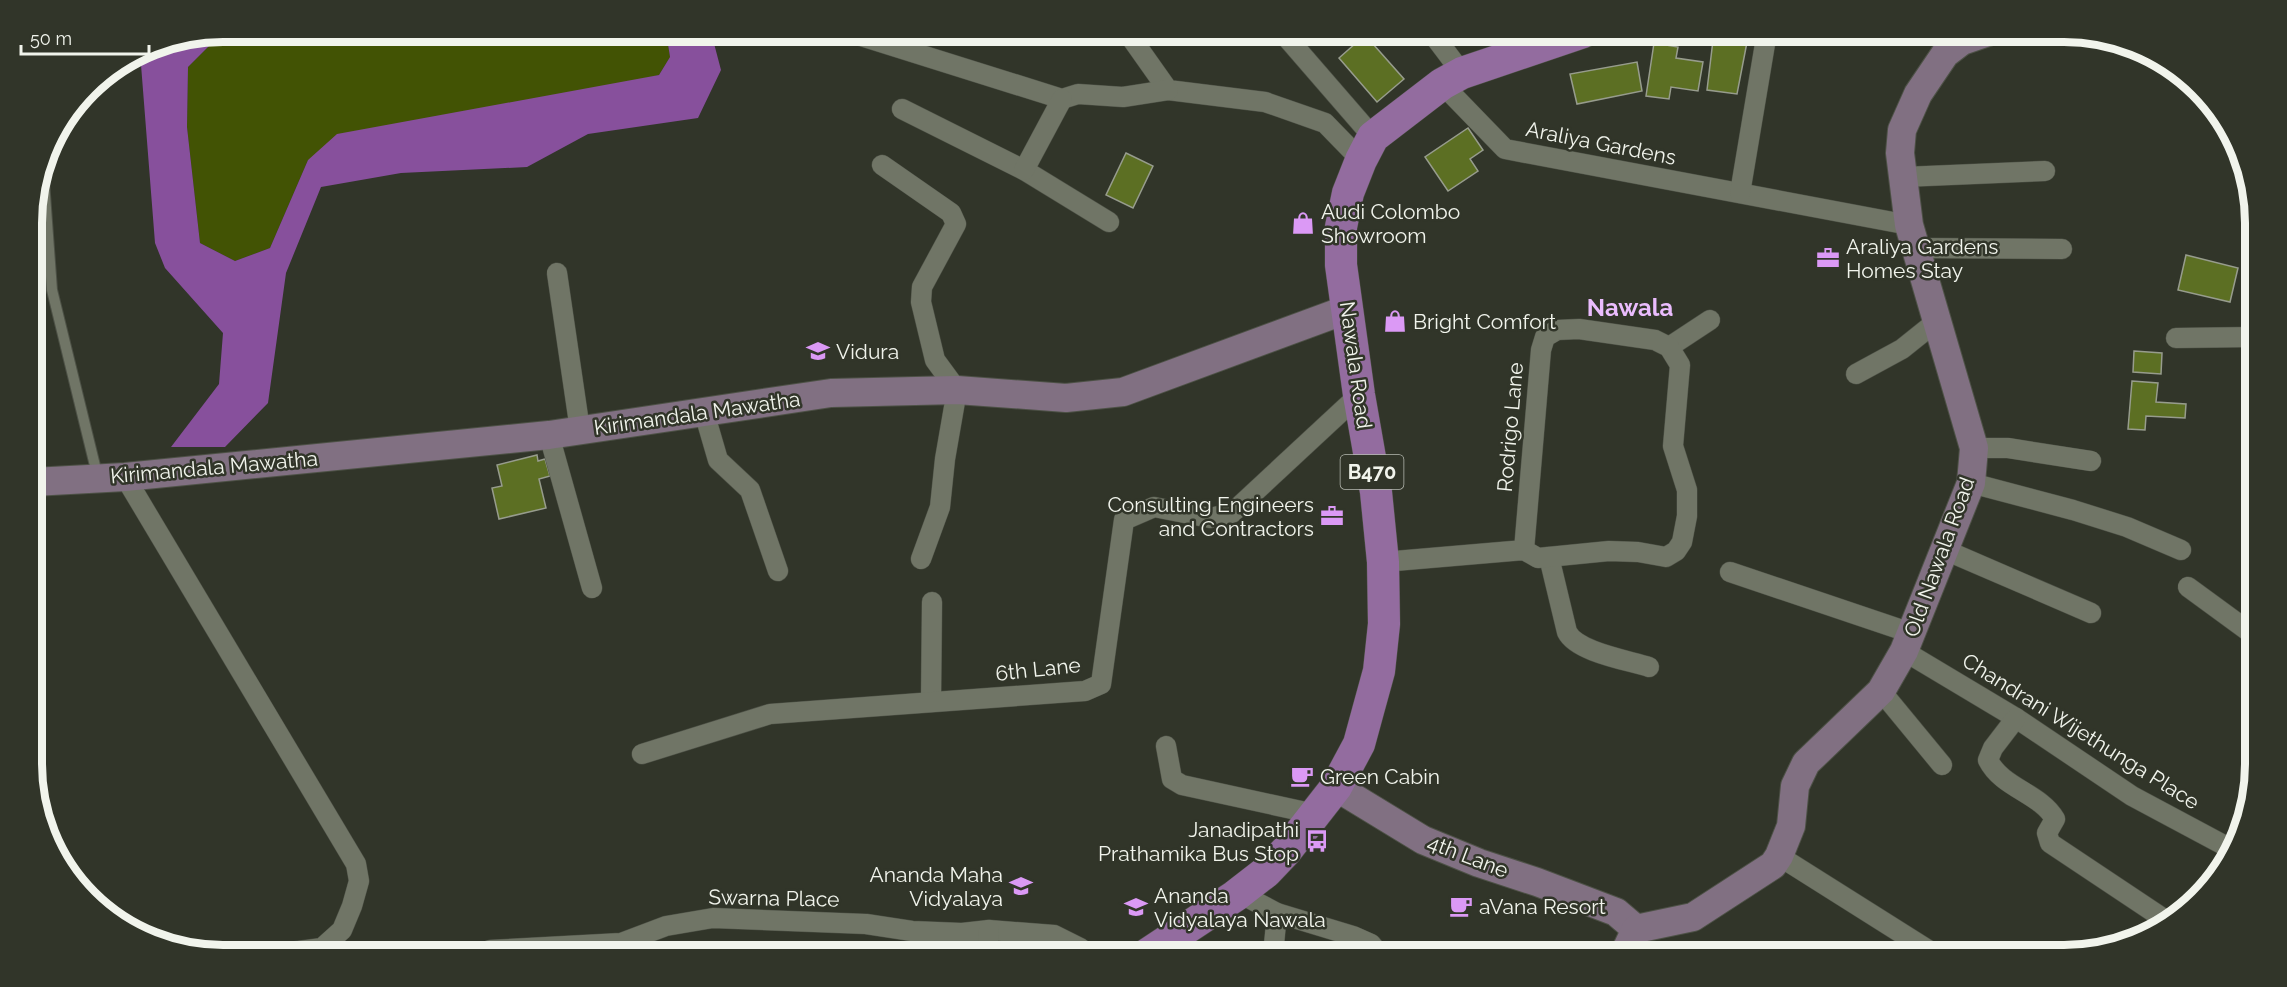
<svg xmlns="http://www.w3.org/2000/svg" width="2287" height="987" font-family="Raleway,sans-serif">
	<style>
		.green { fill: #425304 }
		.water { fill: #87509c }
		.building { fill: #5c6f23; stroke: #979c8d; stroke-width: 1.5 }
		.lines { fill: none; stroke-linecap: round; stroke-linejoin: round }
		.lane-casing { stroke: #4d5146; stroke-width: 12 }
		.street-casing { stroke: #4d5146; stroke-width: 21 }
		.secondary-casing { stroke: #4d5146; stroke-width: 30 }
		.primary-casing { stroke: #4d5146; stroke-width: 33 }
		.lane { stroke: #707566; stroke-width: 10 }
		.street { stroke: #707566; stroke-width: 20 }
		.secondary { stroke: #817082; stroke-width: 28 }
		.primary { stroke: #936c9f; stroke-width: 32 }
		.labels { text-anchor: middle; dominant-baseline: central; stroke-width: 5; stroke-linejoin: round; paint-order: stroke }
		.shield { fill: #313529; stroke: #b7bbb2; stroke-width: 1.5 }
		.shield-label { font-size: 20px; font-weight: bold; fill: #f1f4ec }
		.street-label { font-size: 21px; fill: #f1f4ec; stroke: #313529 }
		.poi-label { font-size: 21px; fill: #f1f4ec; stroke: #313529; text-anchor: start }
		.quarter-label { font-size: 24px; font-weight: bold; fill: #eabcfd; stroke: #313529 }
		.rim { fill: none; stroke: #f1f4ec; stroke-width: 8 }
	</style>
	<rect width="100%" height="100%" fill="#313529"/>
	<path class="green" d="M223,32H656L667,38L670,57L659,75L308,160L270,248L235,261L200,243L187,127L188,67Z"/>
	<path class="water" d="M223,32L188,67L187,127L200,243L235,261L270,248L308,160L337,134L659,75L670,57L667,38L656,32H711L721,70L698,118L588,134L527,167L401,173L321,187L286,273L268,403L225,447H171L219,384L223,333L165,268L155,243L140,52L150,46Z"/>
	<g class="building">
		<path d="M1714,32H1731V34L1748,37L1737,94L1707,90Z"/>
		<path d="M1365,35L1404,79L1377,102L1339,58Z"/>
		<path d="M1654,43L1678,47L1676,58L1703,62L1698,91L1671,87L1669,99L1646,96Z"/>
		<path d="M1637,62L1642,91L1577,104L1570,74Z"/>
		<path d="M1468,128L1483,150L1470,159L1478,171L1448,191L1425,157Z"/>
		<path d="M1126,153L1153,166L1133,208L1106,195Z"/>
		<path d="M2186,255L2238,268L2230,302L2178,290Z"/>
		<path d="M2134,351L2162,353L2161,374L2133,372Z"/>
		<path d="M2132,381L2158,383L2156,402L2186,404L2185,418L2146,416L2145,430L2128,429Z"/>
		<path d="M537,455L538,461L545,459L550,476L539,479L546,508L499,519L492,488L502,486L497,465Z"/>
		<path d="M43,619L45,670H33V620Z"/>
	</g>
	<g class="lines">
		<g class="lane-casing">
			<path id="lane" d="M43,167L52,290L98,478"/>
		</g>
		<g class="street-casing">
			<g id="street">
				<path d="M1127,32L1168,90L1265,102L1325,123L1361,160"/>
				<path d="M1282,32L1373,137"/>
				<path d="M1431,32L1462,73"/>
				<path d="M861,36L1062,99L1078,94L1123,97L1168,90"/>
				<path d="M1442,84L1505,149L1909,225"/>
				<path d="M902,109L1024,170L1109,222"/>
				<path d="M882,165L951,213L956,224L922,287L921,302L935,360L957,390L945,459L940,507L921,559"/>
				<path d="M1024,170L1062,99"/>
				<path d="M1903,177L2045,171"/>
				<path d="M1740,193L1767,32"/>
				<path d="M1916,248L2062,249"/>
				<path d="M557,273L580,430"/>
				<path d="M2176,338L2254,337"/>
				<path d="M1669,347L1710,320"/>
				<path d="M1856,374L1902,349L1937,321"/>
				<path d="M704,412L718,460L750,490L778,571"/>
				<path d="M549,435L592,588"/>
				<path d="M1974,448H2008L2091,461"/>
				<path d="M125,477L356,864L359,881L352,906L342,930L322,948L268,955"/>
				<path d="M1971,483L2073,510L2127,527L2181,550"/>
				<path d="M1945,550L2091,613"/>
				<path d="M1549,557L1567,632C1577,652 1627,660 1649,667"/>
				<path d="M1383,562L1524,550L1538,558L1609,551L1638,552L1666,557L1676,551L1682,542L1687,516V490L1673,446L1680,365L1669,347L1655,340L1579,329L1557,330L1545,337L1541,350L1524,550"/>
				<path d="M1730,572L1911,633"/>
				<path d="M2188,587L2255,636"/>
				<path d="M1904,651L2016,718L2132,796L2233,850"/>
				<path d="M1881,691L1942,765"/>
				<path d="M931,702L932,602"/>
				<path d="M2016,718L1993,748L1988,760C2002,788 2040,793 2055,819L2047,833L2050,843L2170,923"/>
				<path d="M1166,746L1172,779L1182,785L1315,814"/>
				<path d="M642,754L770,714L1085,691L1101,684L1124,520L1154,507L1210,518L1232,513L1359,395"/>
				<path d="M1779,856L1936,955"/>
				<path d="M1239,893L1277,913L1273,955"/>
				<path d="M1277,913L1353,936L1371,944L1380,955"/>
				<path d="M490,950L621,943L666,926L713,918L866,924L912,931L962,933L989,930L1054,935L1080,948L1090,955"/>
				<path d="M987,955L989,930"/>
			</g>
		</g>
		<g class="secondary-casing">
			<g id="secondary">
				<path d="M33,482L125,477L549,435L831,393L957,390L1066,398L1123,392L1348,309"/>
				<path d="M1336,787L1423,840L1479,863L1537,882L1616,912L1636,929"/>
				<path d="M1622,955L1627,948L1636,929L1693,917L1773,865L1779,856L1791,826L1795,786L1806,763L1881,691L1904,651L1971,483L1974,448L1909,225L1900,153L1902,130L1918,94L1945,54L1962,41L1988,32"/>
			</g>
		</g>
		<g class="primary-casing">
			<path id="primary" d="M1146,955L1235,896L1266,872L1286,851L1336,787L1359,744L1368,711L1379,671L1384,624L1383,562L1376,492L1359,395L1341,265V227L1348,193L1361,160L1373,137L1442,84L1462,73L1583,32"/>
		</g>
		<use href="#lane" class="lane"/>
		<use href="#street" class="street"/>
		<use href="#secondary" class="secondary"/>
		<use href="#primary" class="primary"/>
	</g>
	<defs>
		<g id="shop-bare" transform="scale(1.8)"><path d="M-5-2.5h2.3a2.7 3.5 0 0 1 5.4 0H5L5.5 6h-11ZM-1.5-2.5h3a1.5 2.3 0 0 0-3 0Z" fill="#db99f5" stroke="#313529" stroke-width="2.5" paint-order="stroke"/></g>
		<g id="office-bare" transform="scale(1.8)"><path d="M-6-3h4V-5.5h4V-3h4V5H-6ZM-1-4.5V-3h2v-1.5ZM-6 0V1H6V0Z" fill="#db99f5" stroke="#313529" stroke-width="2.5" paint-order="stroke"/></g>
		<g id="university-bare" transform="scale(1.8)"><path d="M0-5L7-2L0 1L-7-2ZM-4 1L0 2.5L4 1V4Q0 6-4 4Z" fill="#db99f5" stroke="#313529" stroke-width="2.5" paint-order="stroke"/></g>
		<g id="cafe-bare" transform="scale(1.8)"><path d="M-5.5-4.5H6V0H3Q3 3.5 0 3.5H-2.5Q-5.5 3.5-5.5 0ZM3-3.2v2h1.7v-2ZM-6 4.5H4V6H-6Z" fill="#db99f5" stroke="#313529" stroke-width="2.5" paint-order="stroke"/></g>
		<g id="bus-bare" transform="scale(1.8)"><path d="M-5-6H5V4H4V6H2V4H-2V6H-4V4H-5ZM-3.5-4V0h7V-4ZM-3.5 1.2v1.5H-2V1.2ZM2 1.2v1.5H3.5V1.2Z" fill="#db99f5" stroke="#313529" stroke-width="2.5" paint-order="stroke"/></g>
		<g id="school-bare" transform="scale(1.8)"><path d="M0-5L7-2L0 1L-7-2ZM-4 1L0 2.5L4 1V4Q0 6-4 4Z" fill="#db99f5" stroke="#313529" stroke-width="2.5" paint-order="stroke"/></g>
	</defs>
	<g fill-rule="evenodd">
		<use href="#shop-bare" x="1303" y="223"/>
		<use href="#office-bare" x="1828" y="258"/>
		<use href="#shop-bare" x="1395" y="321"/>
		<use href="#university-bare" x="818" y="351"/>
		<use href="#office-bare" x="1332" y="516"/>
		<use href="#cafe-bare" x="1302" y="776"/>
		<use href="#bus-bare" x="1317" y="841"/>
		<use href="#school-bare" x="1021" y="886"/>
		<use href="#cafe-bare" x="1461" y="906"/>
		<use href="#school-bare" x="1136" y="907"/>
	</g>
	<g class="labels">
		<rect class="shield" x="1340.5" y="455" width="63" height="34" rx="4.5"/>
		<g class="shield-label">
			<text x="1372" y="472">B470</text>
		</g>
		<g class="street-label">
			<text transform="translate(1601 143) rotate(11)">Araliya Gardens</text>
			<text transform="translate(1356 365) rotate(82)">Nawala Road</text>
			<text transform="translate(697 413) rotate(-8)">Kirimandala Mawatha</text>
			<text transform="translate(1510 427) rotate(-85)">Rodrigo Lane</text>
			<text transform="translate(214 467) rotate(-5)">Kirimandala Mawatha</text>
			<text transform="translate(1939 557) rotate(-70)">Old Nawala Road</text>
			<text transform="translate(1038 669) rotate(-6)">6th Lane</text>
			<text transform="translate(2081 731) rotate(32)">Chandrani Wijethunga Place</text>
			<text transform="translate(1468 856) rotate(21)">4th Lane</text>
			<text transform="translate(774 898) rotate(1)">Swarna Place</text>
		</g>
		<g class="poi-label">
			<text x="1321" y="211">Audi Colombo<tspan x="1321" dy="24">Showroom</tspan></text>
			<text x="1846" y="246">Araliya Gardens<tspan x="1846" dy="24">Homes Stay</tspan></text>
			<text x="1413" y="321">Bright Comfort</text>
			<text x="836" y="351">Vidura</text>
			<text x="1314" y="504" text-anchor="end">Consulting Engineers<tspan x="1314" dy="24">and Contractors</tspan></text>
			<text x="1320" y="776">Green Cabin</text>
			<text x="1299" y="829" text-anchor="end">Janadipathi<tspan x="1299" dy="24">Prathamika Bus Stop</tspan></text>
			<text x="1003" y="874" text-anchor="end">Ananda Maha<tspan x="1003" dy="24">Vidyalaya</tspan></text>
			<text x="1154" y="895">Ananda<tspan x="1154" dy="24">Vidyalaya Nawala</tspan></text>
			<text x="1479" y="906">aVana Resort</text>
		</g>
		<g class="quarter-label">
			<text x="1630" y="307">Nawala</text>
		</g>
	</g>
	<path d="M0 0H2287V987H0ZM223 42H2064A181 181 0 0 1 2245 223V764A181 181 0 0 1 2064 945H223A181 181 0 0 1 42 764V223A181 181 0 0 1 223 42Z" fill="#313529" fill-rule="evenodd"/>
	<path class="rim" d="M223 42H2064A181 181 0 0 1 2245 223V764A181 181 0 0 1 2064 945H223A181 181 0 0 1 42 764V223A181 181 0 0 1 223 42Z"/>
	<path d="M21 45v9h128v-9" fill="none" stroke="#f1f4ec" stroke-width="3"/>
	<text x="30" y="45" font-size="18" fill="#f1f4ec" stroke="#313529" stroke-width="4.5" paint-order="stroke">50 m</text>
</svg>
